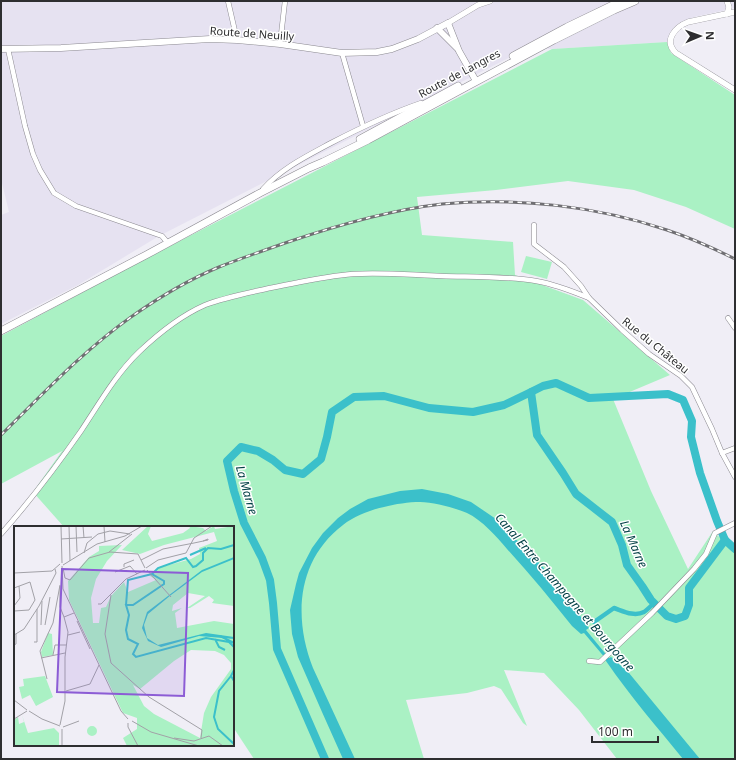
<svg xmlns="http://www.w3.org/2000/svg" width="736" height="760" font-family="'Noto Sans',sans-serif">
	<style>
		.built { fill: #e6e2f1 }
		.green { fill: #aaf1c4 }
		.water { fill: #3bc0ca }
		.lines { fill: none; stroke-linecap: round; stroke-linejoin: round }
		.canal { stroke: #3bc0ca; stroke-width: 4.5 }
		.river { stroke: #3bc0ca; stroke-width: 8 }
		.minor-casing { stroke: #8b8990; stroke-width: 5.5 }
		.tertiary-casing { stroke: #8b8990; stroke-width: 6 }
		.secondary-casing { stroke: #8b8990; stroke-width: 7 }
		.primary-casing { stroke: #8b8990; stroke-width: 8 }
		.minor { stroke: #fff; stroke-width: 4.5 }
		.tertiary { stroke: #fff; stroke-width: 5.5 }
		.secondary { stroke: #fff; stroke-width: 6 }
		.primary { stroke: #fff; stroke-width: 7 }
		.rail-casing { stroke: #706f73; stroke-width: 3 }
		.rail { stroke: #fff; stroke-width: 1.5; stroke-dasharray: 4.5; stroke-linecap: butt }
		.labels { text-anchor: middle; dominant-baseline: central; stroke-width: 3; stroke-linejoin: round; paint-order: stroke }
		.street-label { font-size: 11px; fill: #2e2e30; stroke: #fff }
		.water-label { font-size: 12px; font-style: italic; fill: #044146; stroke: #fff }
		.inset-river { fill: none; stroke: #3bc0ca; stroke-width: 2 }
		.inset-road { fill: none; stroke: #a2a1a7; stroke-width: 1 }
		.view { fill: #8c5cd5; fill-opacity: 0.15; stroke: #8c5cd5; stroke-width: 2 }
		.inset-edge { fill: none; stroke: #2e2e30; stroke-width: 2 }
	</style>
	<rect width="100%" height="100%" fill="#f0eef6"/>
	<path class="built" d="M1,1H735V8L694,17L677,25L671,31L667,42L552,49L530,47L159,236L78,285L1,324V215L9,212L1,179Z"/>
	<g class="green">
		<path d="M667,42L671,53L735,95V229L686,207L634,190L568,181L496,190L417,197L422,235L513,242L515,275L583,300L670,375L613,399L651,491L688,569L713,531L735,552V759H617L579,710L544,673L504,670L527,726L523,723L501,689L494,686L467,693L406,700L424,759H254L233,727V527H64L33,492L62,451L1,484V336L141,261L552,49Z"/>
		<path d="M526,256L552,262L547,279L521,272Z"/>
	</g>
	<path class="water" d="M422,489L448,494L471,502L496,519L542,566L565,595L589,628L586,630L609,658L611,657L629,673L700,759H683C657,727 630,696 606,661V659L584,633L581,634L572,626C551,600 530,574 507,549C497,537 482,520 467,513C455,508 434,502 420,502C409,502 395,504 384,507C370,510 354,516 343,525C297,560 293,617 313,668L355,759H343L322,712L298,657L292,634L290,610L296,584L299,573L312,548L323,533L338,518L350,509L368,499L400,491Z"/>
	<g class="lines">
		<path class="canal" d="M594,622L614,608C623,611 634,617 644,612C647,610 651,606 654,603"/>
		<g class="river">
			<path d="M531,392L543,386L556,383L589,398L668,394L683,400L692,421L691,437L700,473L717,521L725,540"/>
			<path d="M325,759L277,649L273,603L270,580L262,558L244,523L234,491L227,461L241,447L258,451L273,460L285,470L303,474L321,459L327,437L332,412L354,397L384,396L429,408L473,412L504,405L531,392L537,435L563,473L576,494L612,522L622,545L627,565L642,586L651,600L667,616L676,619L685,616L689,605V588L725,540L735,549"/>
		</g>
		<g class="minor-casing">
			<g id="minor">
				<path d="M228,1L237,40"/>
				<path d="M280,44L285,1"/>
				<path d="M8,49L25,126L33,154L40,170L54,193L76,206L162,236L167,242"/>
				<path d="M342,53L363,126"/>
				<path d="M263,189C282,168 307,156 331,143C360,128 389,114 421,103"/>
				<path d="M534,225V244L564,267L581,286L589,298L622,330L649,354L681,376L692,387L712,429L722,453L735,477"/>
				<path d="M728,318L735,328"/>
				<path d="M722,453L735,448"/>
				<path d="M1,534C30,501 56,467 81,431C99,404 116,374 139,352C159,333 180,316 205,305C226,297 248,293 270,288C297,283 325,276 353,274C382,272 412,275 441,276C472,277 505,276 536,281C554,284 572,291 589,298"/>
				<path d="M589,661L600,662L652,613L694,569L706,554L715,533L735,523"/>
			</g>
		</g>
		<g class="tertiary-casing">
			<g id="tertiary">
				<path d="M735,12L688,22C675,27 663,41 676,53L735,90"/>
				<path d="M727,14L729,7L727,1"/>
				<path d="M448,23L478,5L490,1"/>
			</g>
		</g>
		<g class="secondary-casing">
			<g id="secondary">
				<path d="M437,28L457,48"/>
				<path d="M1,49L61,48L210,39L237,40L280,44L342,53L377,52L392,49L418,39L448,23L459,51L476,81"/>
			</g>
		</g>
		<g class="primary-casing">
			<g id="primary">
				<path d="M513,56L567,27L621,1"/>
				<path d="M360,139L458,86"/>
				<path d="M1,331L146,255L260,193L309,168L323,162L368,140L468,86L554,40L614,10L635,1"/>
			</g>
		</g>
		<use href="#minor" class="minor"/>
		<use href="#tertiary" class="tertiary"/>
		<use href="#secondary" class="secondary"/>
		<use href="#primary" class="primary"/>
		<g class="rail-casing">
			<path id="rail" d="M1,435C43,394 83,351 131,317C158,298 188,280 219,267C242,258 265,250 288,242C338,225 390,210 442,204C517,197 596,206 667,230C691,238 713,248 735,259"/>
		</g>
		<use href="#rail" class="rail"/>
	</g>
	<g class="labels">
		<g class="street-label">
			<text transform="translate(252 33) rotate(4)">Route de Neuilly</text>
			<text transform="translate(459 73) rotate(-28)">Route de Langres</text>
			<text transform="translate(656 345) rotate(39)">Rue du Château</text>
		</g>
		<g class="water-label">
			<text transform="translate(247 490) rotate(74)">La Marne</text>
			<text transform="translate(634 544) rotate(66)">La Marne</text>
			<text transform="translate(565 592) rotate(49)">Canal Entre Champagne et Bourgogne</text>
		</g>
	</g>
	<g transform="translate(14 526)">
		<rect width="220" height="220" fill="#f0eef6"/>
		<path d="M134,0H137L134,8L138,15L169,7L176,2L175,0L189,2L192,5L200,0L201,3L220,0V80L198,77L200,74L195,70L176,82H173L191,70L174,67L159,79L158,85L168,82L161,87L163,102L200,95L220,98V220H113L109,212L123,203V192L109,187L55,74L54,55L75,31L85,25V20L108,19L93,35L82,53L77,72L79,97H85L87,82L92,81L97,70L110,56L114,66L142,54L136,50L144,42L177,33L186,28L185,22L203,15L200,6L150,19L126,28L108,24ZM177,124L201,125L210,129L217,137V143L197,171L190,187L186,212L140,188L130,180L119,159L126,163L160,135ZM34,107L38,108L39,129L28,131L27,126ZM31,150L39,171L22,180L16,169L8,173L5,161L10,160L9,153ZM8,189L14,207L40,202L45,207V220H0V194L4,191L5,198L10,196ZM73 205a5 5 0 1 1 10 0a5 5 0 1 1-10 0Z" fill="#aaf1c4" fill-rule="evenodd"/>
		<path d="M220,31V33L188,46L157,69L134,88L130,99L133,112L144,119L192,107L220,111V113L185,110L147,121L134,115L128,102L133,86L188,44Z" fill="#3bc0ca"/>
		<path class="inset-river" d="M220,19L207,23L194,22L189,27V34L182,40L179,41L172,32L144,42L138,48L150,55V58L119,79H112L115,89L112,104L114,113L124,118L119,128L122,131L192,112L215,116L220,121M176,29L192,22M112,79L114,54L138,48M206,110L220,117M201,113L205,121L211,124M220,144L217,150L220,155M217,150L205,165L200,191L204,203L220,218"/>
		<path class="inset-road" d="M47,0L48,37M55,0L56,35M62,0L63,26M69,0L70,12M90,0L91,16M47,13L78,11M180,17L194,14V13L189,15M95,26L118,8M70,27L73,17L84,8L96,5L116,8M127,34L149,23L180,17M49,39L83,18L111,10L128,0M48,40L49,63L107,185L114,193M110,41V38L120,34M49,42L51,52L56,54L75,32L96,26L124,28L131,42M132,42L144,34L172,27L180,12L198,0M133,44L157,71M101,46L116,40L123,48M0,47L38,45L46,38M46,60V81L50,91M0,62L16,56L21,74L15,84L0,85M97,69L91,108L97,137L135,171L188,204L187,212M84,78H87L112,53L131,44M0,80L6,72L5,60M63,95L76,123M27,99L28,75M31,99L36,71M0,109L10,103L25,80L42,47L41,43M54,109L66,106M20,116H23V83M0,119L2,118V108M39,129L41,119H52M27,132L51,127M33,153L26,125L39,97L46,59M52,165L76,158L85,139M0,174L13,184M15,185L28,193L46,200M0,193L13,185M118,195L137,206L185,220M114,197V201L124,220M46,199L51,175V131L54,106L50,91L60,87M49,201L65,195M160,212L180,215L195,210L209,220M48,220V203"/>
		<path class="view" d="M48,43L174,47L170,170L43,166Z"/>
		<rect width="220" height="220" class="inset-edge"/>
	</g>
	<rect width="736" height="760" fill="none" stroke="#2e2e30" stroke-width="4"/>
	<g transform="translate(700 36) rotate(88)" stroke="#ffffff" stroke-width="3" paint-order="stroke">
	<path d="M0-3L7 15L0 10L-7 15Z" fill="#2e2e30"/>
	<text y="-6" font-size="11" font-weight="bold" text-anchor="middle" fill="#2e2e30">N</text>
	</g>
	<path d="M592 736v6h66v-6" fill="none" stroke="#2e2e30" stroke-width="2"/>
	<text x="598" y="736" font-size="12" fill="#2e2e30" stroke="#ffffff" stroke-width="3" paint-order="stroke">100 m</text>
</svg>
